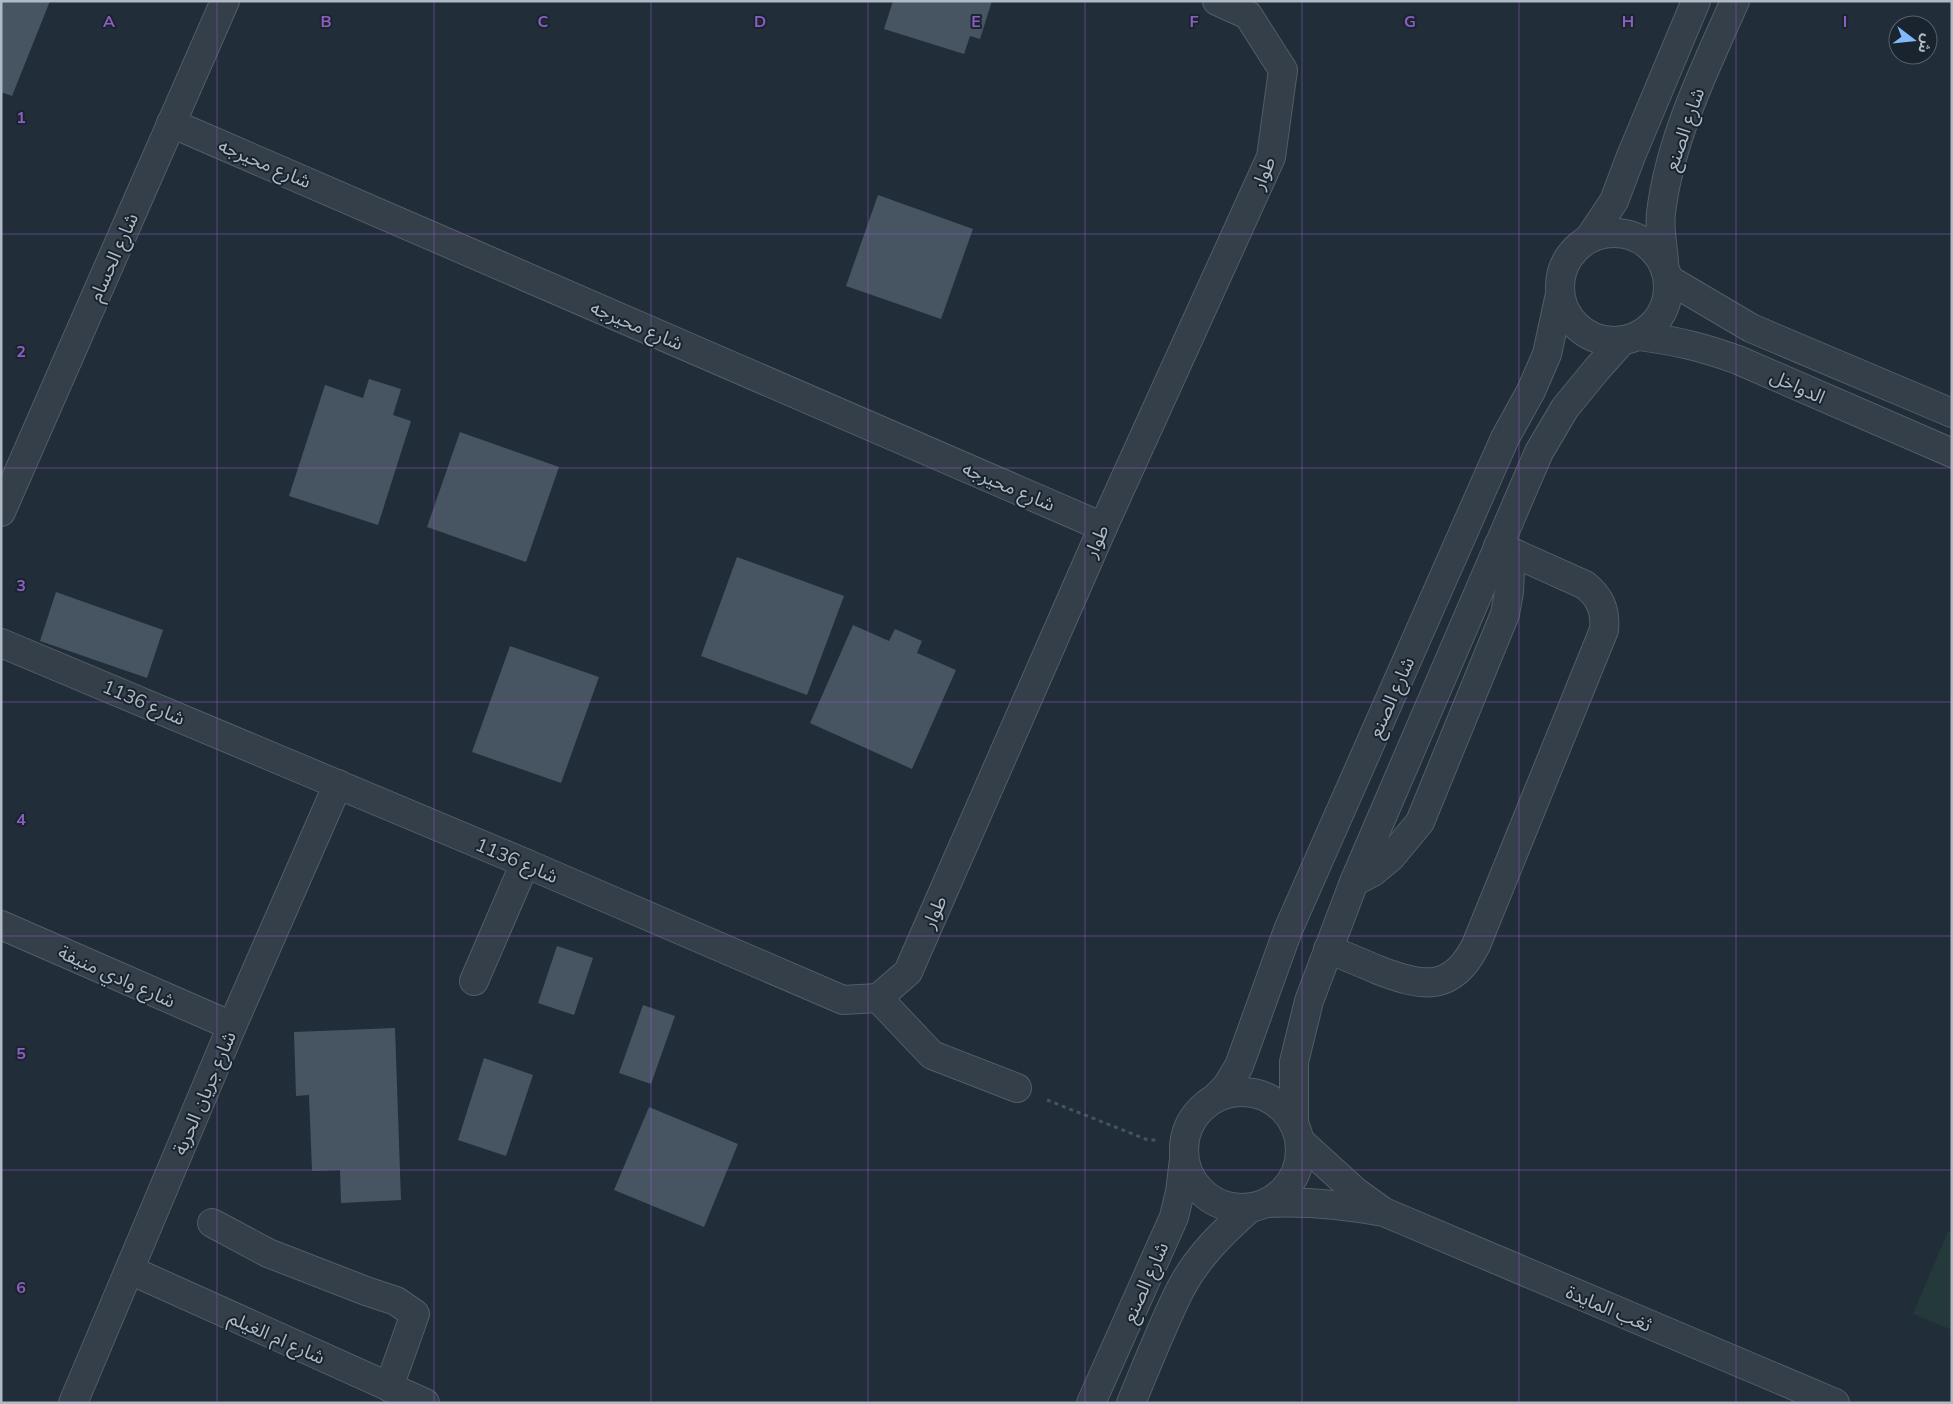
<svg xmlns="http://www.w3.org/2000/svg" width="1953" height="1404" font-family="Mulish,'Noto Sans Arabic',sans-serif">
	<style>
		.green { fill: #23393a }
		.building { fill: #475563 }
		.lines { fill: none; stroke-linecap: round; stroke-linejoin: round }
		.minor-casing { stroke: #525d67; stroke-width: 30 }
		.path { stroke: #415657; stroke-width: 3; stroke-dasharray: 4 4; stroke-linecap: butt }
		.minor { stroke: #353f49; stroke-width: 28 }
		.grid { fill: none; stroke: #8d5ec1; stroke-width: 1; stroke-opacity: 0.55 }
		.labels { text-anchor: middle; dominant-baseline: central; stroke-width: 4; stroke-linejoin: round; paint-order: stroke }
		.street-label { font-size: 19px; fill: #afbac6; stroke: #1a242e }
		.grid-label { font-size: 16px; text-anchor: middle; font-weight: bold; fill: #8d5ec1; stroke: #1a242e; stroke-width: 4; stroke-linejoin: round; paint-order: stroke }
	</style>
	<rect width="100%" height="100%" fill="#212d39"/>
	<path class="green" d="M1948,1231L1952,1233V1330L1913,1314Z"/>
	<g class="building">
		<path d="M1,1H50L12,96L1,92Z"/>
		<path d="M893,1H992L980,39L970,36L964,54L884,29Z"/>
		<path d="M878,195L973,229L941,319L846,286Z"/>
		<path d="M369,379L401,389L393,415L411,421L378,525L289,496L325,385L363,398Z"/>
		<path d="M460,432L559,467L526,562L427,527Z"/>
		<path d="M737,557L844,596L807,695L701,656Z"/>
		<path d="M56,592L163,630L147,678L40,641Z"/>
		<path d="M853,625L889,641L895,629L922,641L917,653L956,670L912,769L810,723Z"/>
		<path d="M510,646L599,677L561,783L472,752Z"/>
		<path d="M557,946L593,958L574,1015L538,1003Z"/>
		<path d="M643,1005L675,1016L651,1084L619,1073Z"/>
		<path d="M395,1028L401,1200L341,1203L340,1170L312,1171L309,1095L296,1096L294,1032Z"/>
		<path d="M484,1058L533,1075L506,1156L458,1140Z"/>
		<path d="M649,1107L738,1144L704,1227L614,1190Z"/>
	</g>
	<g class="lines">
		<g class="minor-casing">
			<g id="minor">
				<path d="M171,123L1103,527"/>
				<circle cx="1614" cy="287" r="54"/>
				<path d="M1590,237L1614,201L1631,156L1696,1"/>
				<path d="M1664,262C1663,246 1659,229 1661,213C1670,138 1705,69 1735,1"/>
				<path d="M1668,279L1751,328L1952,413"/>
				<path d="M1639,336C1677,341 1702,347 1738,360L1952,453"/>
				<path d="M1,512L225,1"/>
				<path d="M1,643L525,863L843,1000L878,998"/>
				<path d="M1354,882L1373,872L1391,857L1420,822L1505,614L1509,592L1511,552"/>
				<path d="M1,925L232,1026"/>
				<path d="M1328,949C1345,956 1362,963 1378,970C1422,987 1452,993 1476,945L1604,630C1606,610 1600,597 1585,585L1498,546"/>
				<path d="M474,981L525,863"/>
				<path d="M878,998L908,972L1103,527L1271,157L1283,70L1248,15L1217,1"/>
				<path d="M878,998L932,1055L1017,1088"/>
				<circle cx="1242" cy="1150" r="58"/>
				<path d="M1216,1097L1227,1086L1239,1066L1288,930L1505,438L1531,391L1547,354L1560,294"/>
				<path d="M1294,1124V1062L1309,1001L1354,882L1539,452L1565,408L1597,369L1622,341"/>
				<path d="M1300,1141L1356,1192L1381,1210"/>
				<path d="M1267,1203C1307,1201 1345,1205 1384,1212L1835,1403"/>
				<path d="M212,1223L268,1253L366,1291L396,1301L415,1314L389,1387"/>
				<path d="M130,1270L425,1403"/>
				<path d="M73,1403L232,1026L338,784"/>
				<path d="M1091,1403L1174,1217L1180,1192L1184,1159"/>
				<path d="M1131,1403C1147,1365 1162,1326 1180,1290C1197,1257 1223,1232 1250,1208"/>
			</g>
		</g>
		<path class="path" d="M1047,1100L1148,1140H1156"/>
		<use href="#minor" class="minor"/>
	</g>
	<path class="grid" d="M217,1V1403M434,1V1403M651,1V1403M868,1V1403M1085,1V1403M1302,1V1403M1519,1V1403M1736,1V1403M1,234H1952M1,468H1952M1,702H1952M1,936H1952M1,1170H1952"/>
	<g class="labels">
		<g class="street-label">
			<text transform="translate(1684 129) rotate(-71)">شارع الصنع</text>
			<text transform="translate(265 163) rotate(23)">شارع محيرجه</text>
			<text transform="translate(1263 173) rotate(-68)">طوار</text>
			<text transform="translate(113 257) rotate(-66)">شارع الحسام</text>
			<text transform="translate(637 325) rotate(23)">شارع محيرجه</text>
			<text transform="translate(1798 386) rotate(24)">الدواخل</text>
			<text transform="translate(1009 486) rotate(23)">شارع محيرجه</text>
			<text transform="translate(1096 541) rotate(-66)">طوار</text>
			<text transform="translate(1391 697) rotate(-66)">شارع الصنع</text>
			<text transform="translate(144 702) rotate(23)">شارع 1136</text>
			<text transform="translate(517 860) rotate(23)">شارع 1136</text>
			<text transform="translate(934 912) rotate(-66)">طوار</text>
			<text transform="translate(117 976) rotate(24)">شارع وادي منيفة</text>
			<text transform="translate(204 1093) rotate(-67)">شارع جريان الحربة</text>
			<text transform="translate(1145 1282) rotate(-66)">شارع الصنع</text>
			<text transform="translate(1609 1308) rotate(23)">ثغب المايدة</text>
			<text transform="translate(277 1337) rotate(24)">شارع ام الغيلم</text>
		</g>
	</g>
	<g class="grid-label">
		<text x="109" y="27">A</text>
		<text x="326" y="27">B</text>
		<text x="543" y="27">C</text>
		<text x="760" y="27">D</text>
		<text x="976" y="27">E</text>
		<text x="1194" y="27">F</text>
		<text x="1410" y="27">G</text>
		<text x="1628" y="27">H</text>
		<text x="1845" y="27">I</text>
		<text x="21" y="123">1</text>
		<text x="21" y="357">2</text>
		<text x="21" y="591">3</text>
		<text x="21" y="825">4</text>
		<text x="21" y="1059">5</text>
		<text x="21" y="1293">6</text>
	</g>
	<rect width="1953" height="1404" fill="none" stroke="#afbac6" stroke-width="5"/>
	<g transform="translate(1913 40) rotate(106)"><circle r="24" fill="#1a242e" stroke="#56606b"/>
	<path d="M0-4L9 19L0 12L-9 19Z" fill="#82b9f8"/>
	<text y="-8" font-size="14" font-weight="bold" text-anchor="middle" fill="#afbac6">ش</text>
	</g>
</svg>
